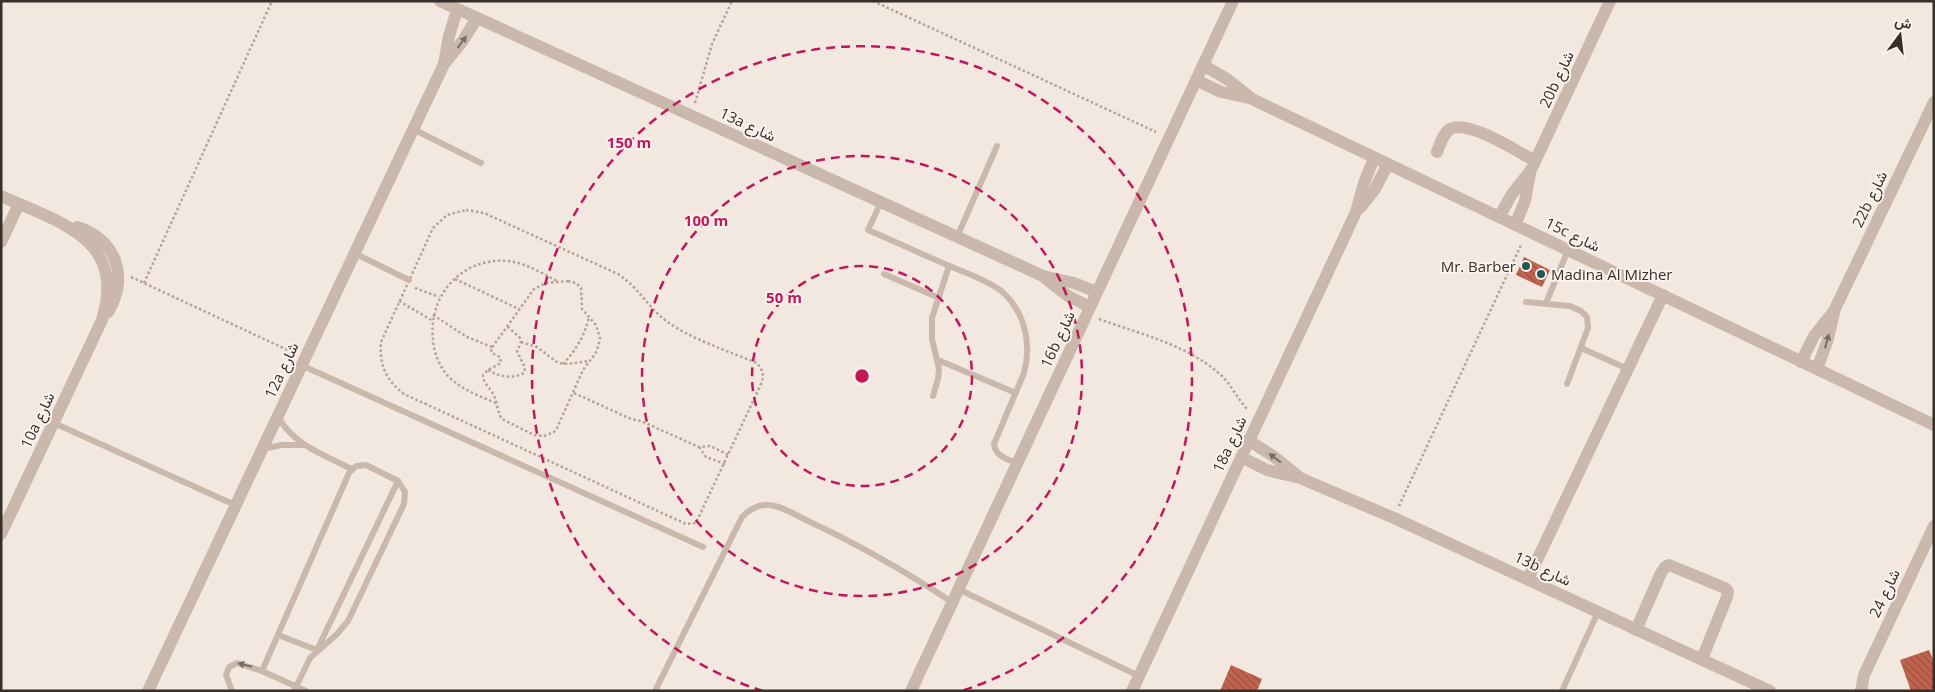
<svg xmlns="http://www.w3.org/2000/svg" width="1935" height="692" font-family="'Open Sans',Vazirmatn,sans-serif">
	<style>
		.building { fill: url(#building-back-hatch) }
		.lines { fill: none; stroke-linecap: round; stroke-linejoin: round }
		.path { stroke: #b6a296; stroke-width: 2.5; stroke-dasharray: 2.5 2.5; stroke-linecap: butt }
		.lane { stroke: #cab8ac; stroke-width: 6 }
		.street { stroke: #cab8ac; stroke-width: 12 }
		.oneway { fill: #7a6c64 }
		.ring { fill: none; stroke: #c2185b; stroke-width: 2.5; stroke-dasharray: 9 6 }
		.poi-dot { fill: #215858; stroke: #faf2ec; stroke-width: 2 }
		.labels { text-anchor: middle; dominant-baseline: central; stroke-width: 4; stroke-linejoin: round; paint-order: stroke }
		.street-label { font-size: 15px; fill: #382e2a; stroke: #faf2ec }
		.poi-label { font-size: 15px; fill: #382e2a; stroke: #faf2ec; text-anchor: end }
		.centre { fill: #c2185b; stroke: #faf2ec; stroke-width: 2.5 }
		.ring-label { font-size: 15px; text-anchor: middle; font-weight: bold; fill: #c2185b; stroke: #faf2ec; stroke-width: 4; stroke-linejoin: round; paint-order: stroke }
	</style>
	<defs>
		<pattern id="building-back-hatch" width="6" height="6" patternUnits="userSpaceOnUse" patternTransform="scale(1.25)"><rect width="6" height="6" fill="#c0634f"/><path d="M-1 5l2 2M0 0l6 6M5-1l2 2" fill="none" stroke="#9d5242"/></pattern>
	</defs>
	<rect width="100%" height="100%" fill="#f2e8e0"/>
	<g class="building">
		<path d="M1524,257L1550,270L1542,287L1516,275Z"/>
		<path d="M1929,650L1934,662V691H1911L1900,660Z"/>
		<path d="M1231,665L1262,679L1257,691H1220Z"/>
	</g>
	<g class="lines">
		<g class="path">
			<path d="M873,1L1156,132"/>
			<path d="M695,103L712,44L732,1"/>
			<path d="M466,210L484,213L618,274C639,288 647,306 665,320C690,339 728,351 757,363C762,369 764,374 762,382L696,523L686,524L404,394C386,380 379,365 381,342L433,228L447,215Z"/>
			<path d="M131,277L294,353"/>
			<path d="M455,279L519,309"/>
			<path d="M568,281L576,283L581,288L582,309L596,325L600,338L597,351L583,370L557,428L554,432L544,436L534,435L502,419C497,412 498,404 494,396C491,388 483,384 483,375L488,370L501,363L500,357L492,353L491,349L534,289L546,283Z"/>
			<path d="M144,283L272,1"/>
			<path d="M415,288L439,297"/>
			<path d="M399,301L433,321"/>
			<path d="M433,315L467,337L492,347"/>
			<path d="M1099,319C1142,335 1187,344 1222,376C1232,386 1238,400 1248,410"/>
			<path d="M521,342L537,347L558,363L568,364L588,361"/>
			<path d="M563,364C576,350 585,335 589,317"/>
			<path d="M488,370C499,377 513,379 524,373L525,368L517,351L521,342L520,338L507,326"/>
			<path d="M574,393L631,419L641,421L699,447L710,446L729,455"/>
			<path d="M496,403C479,396 460,389 447,375C439,365 434,353 433,340C428,295 462,257 508,261C526,263 542,273 557,281"/>
			<path d="M699,447L706,457L725,464"/>
			<path d="M1399,506L1522,243"/>
		</g>
		<g class="lane">
			<path d="M413,129L481,163"/>
			<path d="M881,202L868,230C894,241 919,253 945,264C963,272 985,279 1000,290C1025,310 1032,344 1024,373L994,444C995,456 1007,459 1017,463"/>
			<path d="M957,237L997,146"/>
			<path d="M354,253L409,280"/>
			<path d="M884,274L937,297"/>
			<path d="M1526,302L1570,306L1581,311L1587,317L1588,328L1567,384"/>
			<path d="M1546,303L1568,250"/>
			<path d="M1581,348L1628,369"/>
			<path d="M938,360L1016,393"/>
			<path d="M301,365L703,547"/>
			<path d="M933,396L938,379L939,369L932,339V318L949,266"/>
			<path d="M278,417C294,445 324,455 352,469"/>
			<path d="M54,423L235,505"/>
			<path d="M262,449L282,445H302"/>
			<path d="M958,589L1139,676"/>
			<path d="M278,635L317,650L398,481"/>
			<path d="M262,671L349,473L356,466L366,465L398,481L405,492L404,504L348,621L337,634L310,658L294,691"/>
			<path d="M232,691L226,675L229,667L237,663L262,671L306,691"/>
			<path d="M655,691L742,517C749,510 758,504 769,505C782,506 796,515 808,521C858,544 906,572 952,602"/>
			<path d="M1562,691L1598,612"/>
		</g>
		<g class="street">
			<path d="M440,1L1043,276L1074,283L1097,292"/>
			<path d="M444,64L462,42L477,18"/>
			<path d="M1203,65L1227,79L1252,99L1934,425"/>
			<path d="M1196,80L1221,92L1249,98"/>
			<path d="M1437,152C1440,144 1443,134 1450,129C1468,119 1518,152 1535,161"/>
			<path d="M1,196C60,223 127,238 102,320L1,534"/>
			<path d="M1360,208L1375,189L1388,164"/>
			<path d="M1499,217L1512,194L1531,170L1610,1"/>
			<path d="M1515,225L1525,201L1530,173"/>
			<path d="M77,227C117,239 129,278 108,312"/>
			<path d="M1,242L19,204"/>
			<path d="M1045,278L1068,296L1090,307"/>
			<path d="M1801,362L1814,336L1834,311L1934,102"/>
			<path d="M1817,369L1827,342L1834,313"/>
			<path d="M1248,440L1273,456L1298,476"/>
			<path d="M1241,457L1267,470L1300,478L1394,518L1770,691"/>
			<path d="M1528,579L1663,295"/>
			<path d="M1636,630L1661,573L1665,567L1669,565L1725,588L1728,591L1727,597L1702,659"/>
			<path d="M148,691L444,64L449,36L457,10"/>
			<path d="M911,691L1233,1"/>
			<path d="M1132,691L1356,212L1364,183L1374,158"/>
			<path d="M1861,691L1864,675L1934,526"/>
		</g>
	</g>
	<defs><path id="oneway-solid" d="M-6-.8H1V-3.2L6.5 0L1 3.2V.8H-6Z" transform="scale(1.25)"/></defs>
	<g class="oneway">
		<use href="#oneway-solid" transform="translate(462 42) rotate(-54)"/>
		<use href="#oneway-solid" transform="translate(1827 341) rotate(-74)"/>
		<use href="#oneway-solid" transform="translate(1275 458) rotate(-143)"/>
		<use href="#oneway-solid" transform="translate(245 665) rotate(-166)"/>
	</g>
	<g class="ring">
		<circle cx="862" cy="376" r="110"/>
		<circle cx="862" cy="376" r="220"/>
		<path d="M763 691A330 330 0 1 1 961 691"/>
	</g>
	<g class="poi-dot">
		<circle cx="1526" cy="266" r="5"/>
		<circle cx="1541" cy="274" r="5"/>
	</g>
	<g class="labels">
		<g class="street-label">
			<text transform="translate(1556 79) rotate(-65)">20b شارع</text>
			<text transform="translate(748 124) rotate(25)">13a شارع</text>
			<text transform="translate(1869 199) rotate(-64)">22b شارع</text>
			<text transform="translate(1573 234) rotate(26)">15c شارع</text>
			<text transform="translate(1057 339) rotate(-65)">16b شارع</text>
			<text transform="translate(281 370) rotate(-65)">12a شارع</text>
			<text transform="translate(37 420) rotate(-65)">10a شارع</text>
			<text transform="translate(1229 444) rotate(-65)">18a شارع</text>
			<text transform="translate(1543 568) rotate(25)">13b شارع</text>
			<text transform="translate(1884 593) rotate(-65)">شارع 24</text>
		</g>
		<g class="poi-label">
			<text x="1516" y="266">Mr. Barber</text>
			<text x="1551" y="274" text-anchor="start">Madina Al Mizher</text>
		</g>
	</g>
	<circle cx="862" cy="376" r="8" class="centre"/>
	<g class="ring-label">
		<text x="629" y="148">150 m</text>
		<text x="706" y="226">100 m</text>
		<text x="784" y="303">50 m</text>
	</g>
	<rect width="1935" height="692" fill="none" stroke="#382e2a" stroke-width="5"/>
	<g transform="translate(1900 35) rotate(15)" stroke="#faf2ec" stroke-width="4" paint-order="stroke">
	<path d="M0-4L9 19L0 12L-9 19Z" fill="#382e2a"/>
	<text y="-8" font-size="14" font-weight="bold" text-anchor="middle" fill="#382e2a">ش</text>
	</g>
</svg>
